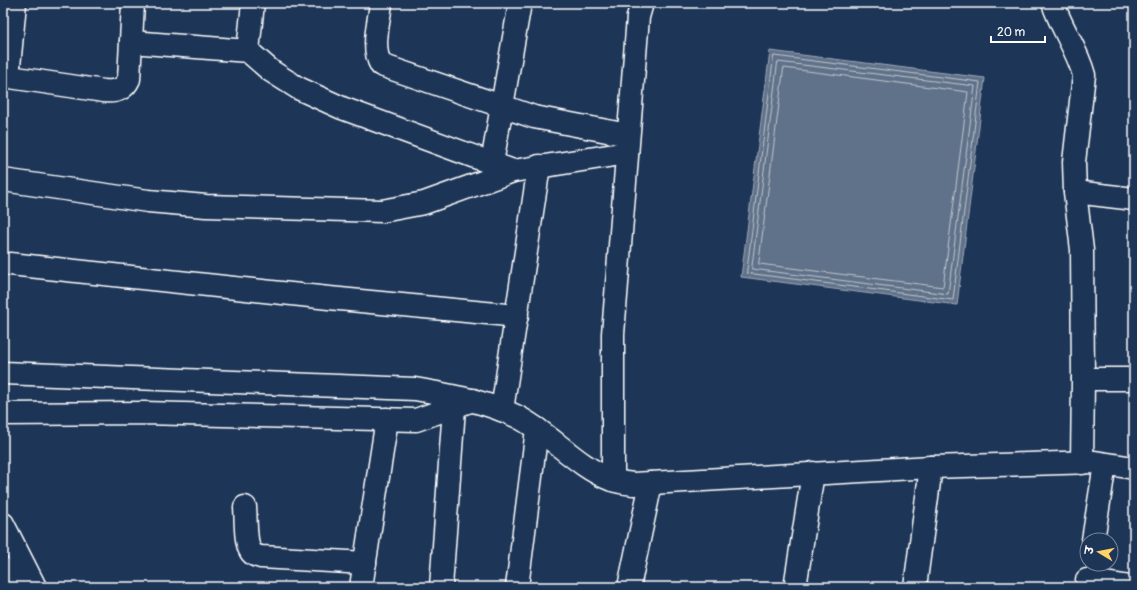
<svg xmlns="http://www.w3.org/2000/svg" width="1137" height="590" font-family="Pangolin,'Playpen Sans Deva',sans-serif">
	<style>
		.water { fill: #617289; stroke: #a0aab8 }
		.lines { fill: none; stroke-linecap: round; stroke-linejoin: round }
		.shore { stroke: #c0c7d0; stroke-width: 1 }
		.minor-casing { stroke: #fff; stroke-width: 25 }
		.major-casing { stroke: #fff; stroke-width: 25 }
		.minor { stroke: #1d3557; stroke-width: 22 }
		.major { stroke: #1d3557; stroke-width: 22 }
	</style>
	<rect width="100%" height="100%" fill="#1d3557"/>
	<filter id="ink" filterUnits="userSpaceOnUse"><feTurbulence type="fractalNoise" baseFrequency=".025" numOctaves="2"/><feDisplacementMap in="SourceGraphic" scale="8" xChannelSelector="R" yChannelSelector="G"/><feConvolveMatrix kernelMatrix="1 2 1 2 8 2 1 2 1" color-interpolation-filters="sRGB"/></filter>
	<g filter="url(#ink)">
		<path class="water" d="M770,51L985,78L957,305L741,277Z"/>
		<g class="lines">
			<g class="shore">
				<path d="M774,56L980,82L953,300L747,273Z"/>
				<path d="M778,62L975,86L948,294L752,269Z"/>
				<path d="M784,68L968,92L943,287L759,264Z"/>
			</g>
			<g class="minor-casing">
				<g id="minor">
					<path d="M381,3C379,23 371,47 381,65L534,117L628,135"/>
					<path d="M1053,3C1061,28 1077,49 1084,75L1074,162L1075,192L1082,250L1083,379L1082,463"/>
					<path d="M131,42L248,51L271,71L298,88L342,108L513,171"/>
					<path d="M248,51L253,3"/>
					<path d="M3,76L104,91C116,92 124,90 129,79L133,3"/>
					<path d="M8,77L15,3"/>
					<path d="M492,163L520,3"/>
					<path d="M3,180L148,201L206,206L382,211L424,203L513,171L627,153"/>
					<path d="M1075,192L1134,199"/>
					<path d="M10,264L329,298L517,316"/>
					<path d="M3,373L415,389C450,395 485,401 518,417C551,434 576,466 612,480C618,482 626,483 633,484L931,467L1095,462L1134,468"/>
					<path d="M1083,379H1134"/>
					<path d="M502,410L539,166"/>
					<path d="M3,414L144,413L416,420L473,400"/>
					<path d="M613,480V334L638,17L642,3"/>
					<path d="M245,507C246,518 245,541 250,550C252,555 257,556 261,557L365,563"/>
					<path d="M1093,540L1105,464"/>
					<path d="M1087,580L1130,587"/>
					<path d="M361,587L387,419"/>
					<path d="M441,587L454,408"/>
					<path d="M517,587L537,429"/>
					<path d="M629,587L651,483"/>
					<path d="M795,587L813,473"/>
					<path d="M915,587L931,467"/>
				</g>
			</g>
			<g class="major-casing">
				<g id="major">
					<path d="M3,524L35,587"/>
					<path d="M3,569L13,587"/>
				</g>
			</g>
			<use href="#minor" class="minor"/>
			<use href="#major" class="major"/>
		</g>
	</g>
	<rect width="1137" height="590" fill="none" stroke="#1d3557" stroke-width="16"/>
	<rect x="8" y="8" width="1121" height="574" fill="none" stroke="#fff" stroke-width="1.5" filter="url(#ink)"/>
	<g transform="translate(1099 552) rotate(280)"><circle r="19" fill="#1d3557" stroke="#77869a"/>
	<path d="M0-3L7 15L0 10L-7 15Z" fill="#ffd166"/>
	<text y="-6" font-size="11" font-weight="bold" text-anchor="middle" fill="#ffffff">उ</text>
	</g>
	<path d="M991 36v6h54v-6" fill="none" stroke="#ffffff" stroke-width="2"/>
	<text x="997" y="36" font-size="12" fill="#ffffff" stroke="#1d3557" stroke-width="3" paint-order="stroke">20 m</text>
</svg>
